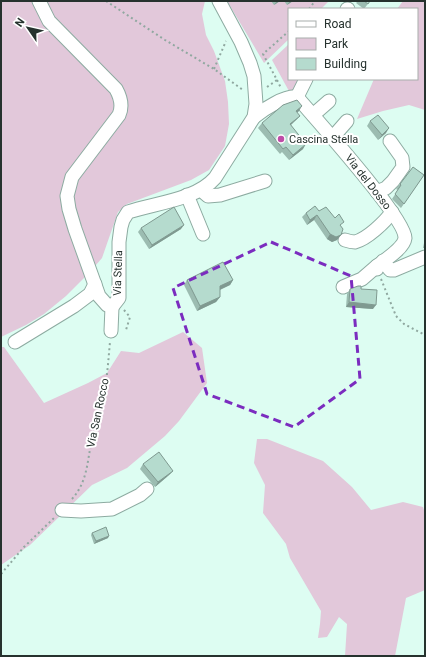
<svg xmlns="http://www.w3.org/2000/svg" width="426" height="657" font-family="Roboto,sans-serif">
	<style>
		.green { fill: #e2c8da }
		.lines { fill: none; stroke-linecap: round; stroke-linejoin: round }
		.minor-casing { stroke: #8daba1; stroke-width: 15 }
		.path { stroke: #90a8a0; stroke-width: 2; stroke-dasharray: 2 3; stroke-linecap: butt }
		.minor { stroke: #fff; stroke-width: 13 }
		.wall { fill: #9cbcb1 }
		.shaded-wall { fill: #7f9990 }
		.building { fill: #b5dbce; stroke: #7f9990 }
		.marked { fill: none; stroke: #7b2cbf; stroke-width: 3; stroke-dasharray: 8 5; stroke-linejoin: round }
		.poi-dot { fill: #be4ca7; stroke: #fff; stroke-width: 1.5 }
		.labels { text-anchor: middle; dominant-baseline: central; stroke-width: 4; stroke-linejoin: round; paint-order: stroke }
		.poi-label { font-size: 11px; fill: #26322e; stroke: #fff; text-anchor: start }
		.street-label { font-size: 11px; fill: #26322e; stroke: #fff }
	</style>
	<rect width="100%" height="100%" fill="#ddfdf2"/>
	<g class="green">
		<path d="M1,1H205L202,14L206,35L214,51L225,81L228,102L229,124L225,146L209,170L191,180L127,204L118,212L102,258L89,273L66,296L44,314L26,325L1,337Z"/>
		<path d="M227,1H329L321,9H289V39L264,63Z"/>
		<path d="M403,1H425V110L409,105L383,111L357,119L374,79H417V9H397Z"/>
		<path d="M289,44V79H302L290,93L272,60Z"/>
		<path d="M183,332L202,348L207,383L179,421L165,436L127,468L92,485L30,545L1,565V347H4L44,403L88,383L107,373L121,351L139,353Z"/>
		<path d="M257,439H267L323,461L352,487L371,510L403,502L423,507L425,513V590L406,598L395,656H345L347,624L339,617L327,637L318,638L320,624L321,611L290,558L286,544L263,513L265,485L254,463Z"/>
	</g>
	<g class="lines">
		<g class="minor-casing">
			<g id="minor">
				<path d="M39,1L49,21L116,89C121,98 123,106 119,115L72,177L67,196L69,209L75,229L99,296L107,305L112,307"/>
				<path d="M347,9H348"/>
				<path d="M297,97C314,117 406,219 405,238C404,248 385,260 377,266V269"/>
				<path d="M297,97L306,79"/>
				<path d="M313,115L329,101"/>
				<path d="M254,117C263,110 285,95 297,97"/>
				<path d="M333,137L347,121"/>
				<path d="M201,190L208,196L220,195L265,181"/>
				<path d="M377,192L386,188L393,181L403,167L402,158L390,141"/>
				<path d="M187,195L203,234"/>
				<path d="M345,240C348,241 352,242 355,242C367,239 385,222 392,212"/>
				<path d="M383,261L390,270H394L425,257"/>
				<path d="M343,287L362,279L377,266"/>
				<path d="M112,307L119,298V242L121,227L123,220L128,212C155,203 196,200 215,178L254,117L256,104L254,76L250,63L241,42L219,1"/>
				<path d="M111,331L112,307"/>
				<path d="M15,342L74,306L90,294L95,284"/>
				<path d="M62,510L81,511L112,509L140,495L147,489"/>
			</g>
		</g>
		<g class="path">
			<path d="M106,1L165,40L214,69L243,90"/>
			<path d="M309,9L315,1"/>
			<path d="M214,69L226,41"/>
			<path d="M277,80L281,88"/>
			<path d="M267,87L277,80L263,54L289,31"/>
			<path d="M381,279L396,316L404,324L425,335"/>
			<path d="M124,310L130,317L126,330"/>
			<path d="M72,499C88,481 87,461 92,439C94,427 99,415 102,403C107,383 108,363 110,342"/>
			<path d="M1,574L24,547L54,518"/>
		</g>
		<use href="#minor" class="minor"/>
	</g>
	<g class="wall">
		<path d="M271,1H280L274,5Z"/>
		<path d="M284,1H293L287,5Z"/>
		<path d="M358,1H370L364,9L356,3Z"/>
		<path d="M299,111L297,113L300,116L291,125L303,149L289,160L282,152L280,154L258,128L262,123Z"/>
		<path d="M370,121L386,133L378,140L367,126Z"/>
		<path d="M413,167L424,175L401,208L392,199L398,190L396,189Z"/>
		<path d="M319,211L341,227V235L337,240L332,242L327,239L314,220L307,225L302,217L306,213Z"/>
		<path d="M141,228L181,229L149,249L138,232Z"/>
		<path d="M425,238V248H423Z"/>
		<path d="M187,280H233L230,285L220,290V297L216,302L197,311L184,285Z"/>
		<path d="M350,289H361L373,309L346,307L347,294Z"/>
		<path d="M143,464L173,471L169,475L155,487L140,469Z"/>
		<path d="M92,533L108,538L94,544L91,535Z"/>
	</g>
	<g class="shaded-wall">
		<path d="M277,1H280L274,5Z"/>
		<path d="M290,1H293L287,5Z"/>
		<path d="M302,106L299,111L293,116L296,111Z"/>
		<path d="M300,116L296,120L286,129L290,124Z"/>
		<path d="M389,128L386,133L378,140L382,135Z"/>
		<path d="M306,144L303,149L289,160L293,155Z"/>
		<path d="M317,215L314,220L307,225L310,220Z"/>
		<path d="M184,225L181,229L149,249L152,245Z"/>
		<path d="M330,234L341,235L337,240L332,242L327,239Z"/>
		<path d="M233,280L230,285L217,291L220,286Z"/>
		<path d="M220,297L216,302L197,311L200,306Z"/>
		<path d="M349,302L376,305L373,309L346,307Z"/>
		<path d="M173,471L169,475L155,487L158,482Z"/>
		<path d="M109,536L108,538L94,544L96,541Z"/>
	</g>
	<g class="building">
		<path d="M364,1H370L368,4Z"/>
		<path d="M297,100L302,106L296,111L300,116L290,124L306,144L293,155L286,147L283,149L262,123L283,105Z"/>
		<path d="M378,115L389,128L382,135L370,121Z"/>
		<path d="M413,167L424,175L404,204L395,194L401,185L400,184Z"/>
		<path d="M315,206L319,211L326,207L335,218L339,214L344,222L340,225L343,229L341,235L336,237L330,234L317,215L310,220L306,213Z"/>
		<path d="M174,207L184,225L152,245L141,228Z"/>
		<path d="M223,262L233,280L220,286V297L200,306L187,280Z"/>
		<path d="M358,286H361V289L377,290L376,305L349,302L350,289Z"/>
		<path d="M159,452L173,471L158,482L143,464Z"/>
		<path d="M106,527L109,536L96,541L92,533Z"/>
	</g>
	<path class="marked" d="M271,242L351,276L360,379L294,427L207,394L173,288Z"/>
	<circle class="poi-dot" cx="281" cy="139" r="4"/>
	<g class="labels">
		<g class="poi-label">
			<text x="289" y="139">Cascina Stella</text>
		</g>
		<g class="street-label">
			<text transform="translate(368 182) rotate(52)">Via del Dosso</text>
			<text transform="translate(118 273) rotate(-88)">Via Stella</text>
			<text transform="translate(98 413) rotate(-78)">Via San Rocco</text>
		</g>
	</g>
	<rect width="426" height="657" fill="none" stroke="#26322e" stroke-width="4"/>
	<rect x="288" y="8" width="130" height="72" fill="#ffffff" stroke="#a8adab"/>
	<rect x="296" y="21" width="20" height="6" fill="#ffffff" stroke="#a8adab"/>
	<text x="324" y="28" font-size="12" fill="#26322e">Road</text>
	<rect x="296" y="38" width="20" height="12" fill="#e2c8da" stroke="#a8adab"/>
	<text x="324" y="48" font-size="12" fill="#26322e">Park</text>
	<rect x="296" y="58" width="20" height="12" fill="#b5dbce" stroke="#a8adab"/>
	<text x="324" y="68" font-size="12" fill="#26322e">Building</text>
	<g transform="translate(28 28) rotate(304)" stroke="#ffffff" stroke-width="3" paint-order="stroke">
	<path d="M0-3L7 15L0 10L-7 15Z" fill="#26322e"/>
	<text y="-6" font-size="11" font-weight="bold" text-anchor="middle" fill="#26322e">N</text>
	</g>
</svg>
